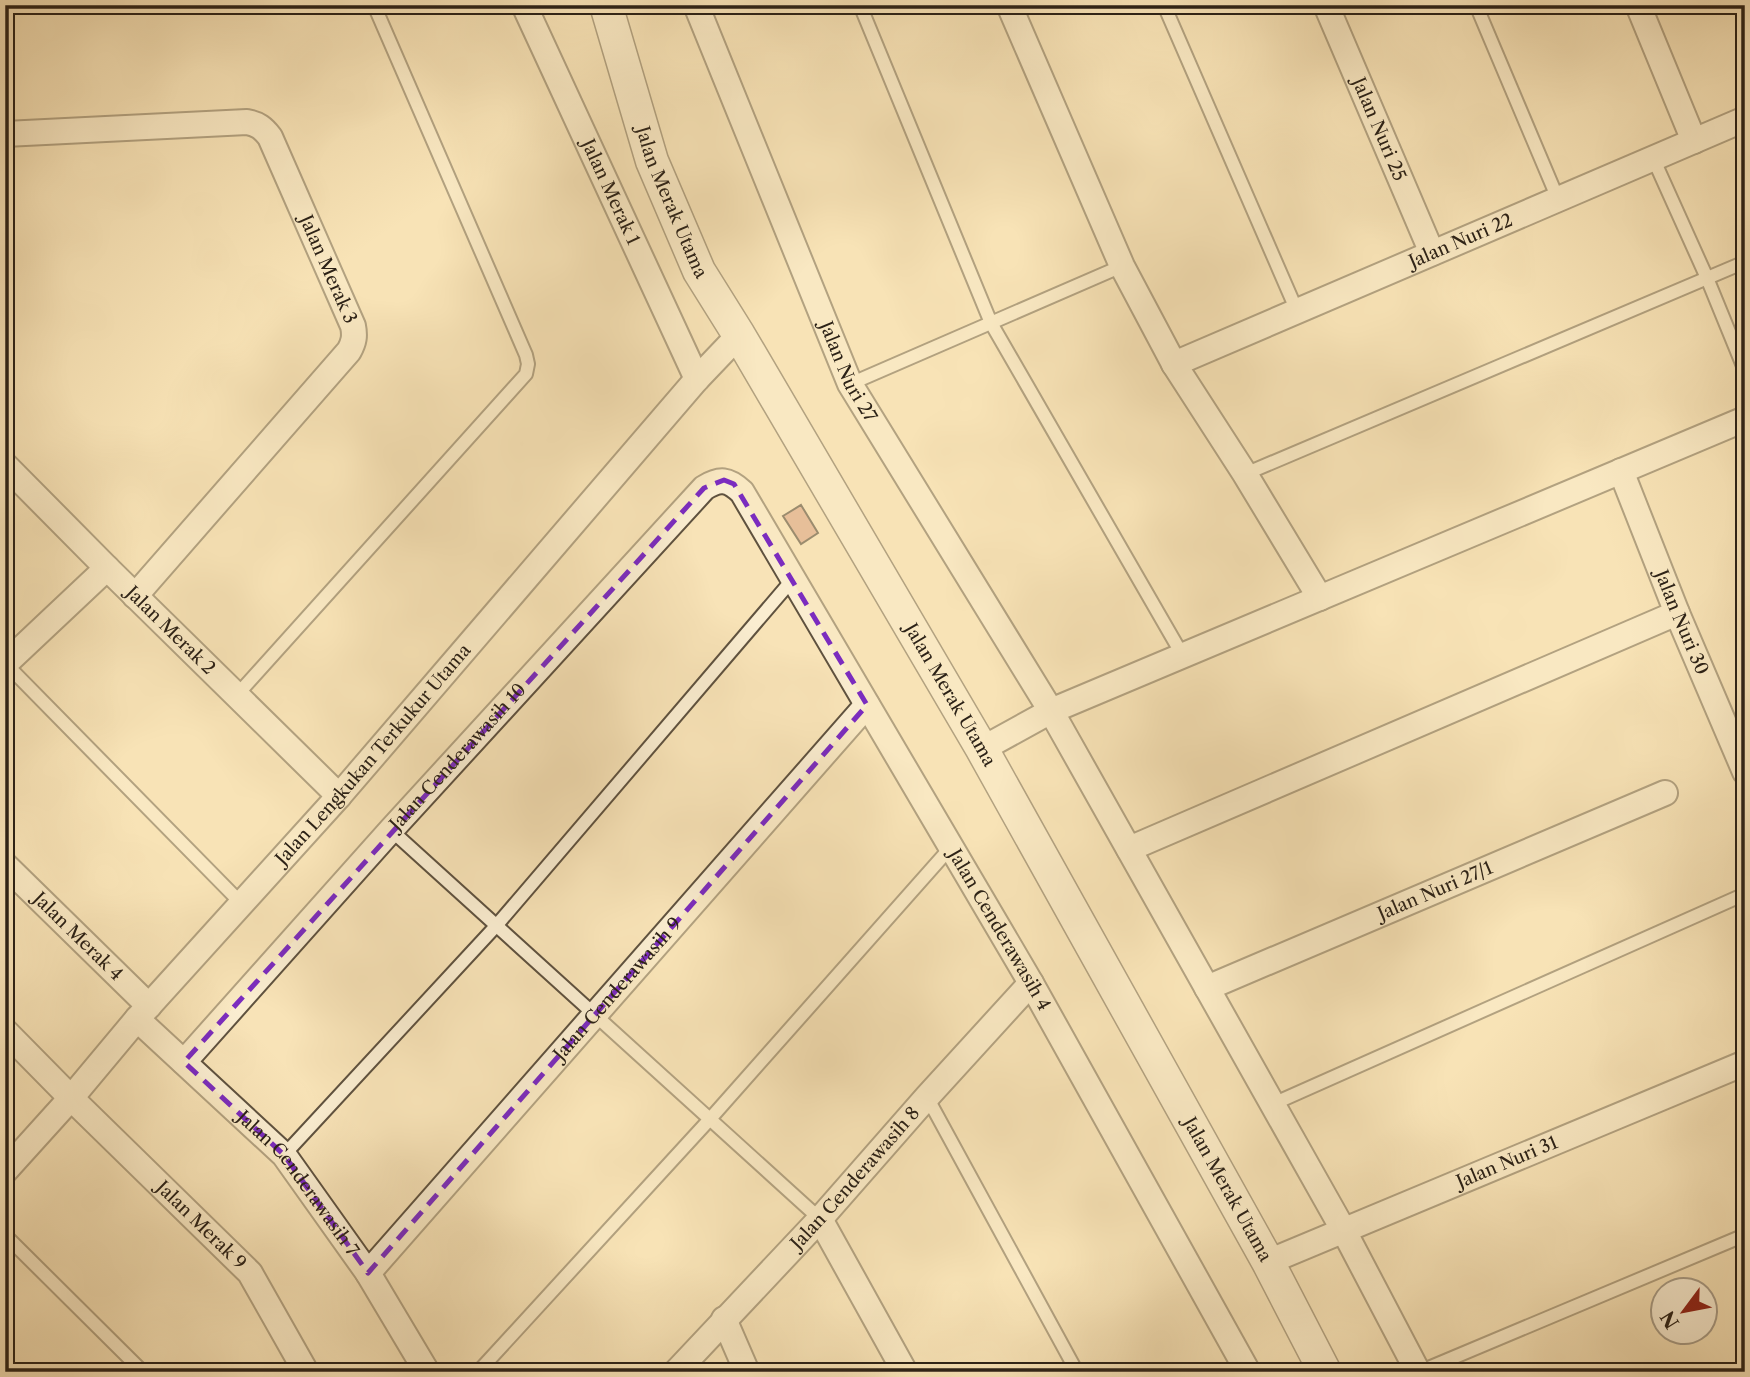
<svg xmlns="http://www.w3.org/2000/svg" width="1750" height="1377" font-family="'Libre Caslon Text',serif">
	<style>
		.building { fill: #d39275; stroke: #2c2217; stroke-width: 2 }
		.lines { fill: none; stroke-linecap: round; stroke-linejoin: round }
		.service-casing { stroke: #5f523f; stroke-width: 16 }
		.minor-casing { stroke: #5f523f; stroke-width: 28 }
		.tertiary-casing { stroke: #5f523f; stroke-width: 35 }
		.service { stroke: #faedd0; stroke-width: 12 }
		.minor { stroke: #faedd0; stroke-width: 24 }
		.tertiary { stroke: #faedd0; stroke-width: 32 }
		.marked { fill: none; stroke: #7b2cbf; stroke-width: 5; stroke-dasharray: 14 9; stroke-linejoin: round }
		.labels { text-anchor: middle; dominant-baseline: central; stroke-width: 7; stroke-linejoin: round; paint-order: stroke }
		.street-label { font-size: 18px; fill: #2c2217; stroke: #faedd0 }
	</style>
	<rect width="100%" height="100%" fill="#f8e3b7"/>
	<filter id="stains"><feTurbulence type="fractalNoise" baseFrequency=".00286" numOctaves="4"/><feColorMatrix values="0 0 0 0 .2 0 0 0 0 .09 0 0 0 0 .02 0 0 0 .5 -.17"/></filter>
	<radialGradient id="worn" r=".72"><stop offset=".6" stop-color="#630" stop-opacity="0"/><stop offset="1" stop-color="#630" stop-opacity=".3"/></radialGradient>
	<path class="building" d="M801,505L818,533L801,544L783,516Z"/>
	<g class="lines">
		<g class="service-casing">
			<g id="service">
				<path d="M860,5L991,323L1183,656"/>
				<path d="M1164,5L1297,311"/>
				<path d="M1476,5L1558,199"/>
				<path d="M1653,158L1707,278L1745,371"/>
				<path d="M850,384L1122,266"/>
				<path d="M1245,474L1745,262"/>
				<path d="M5,663L242,904"/>
				<path d="M237,695L526,374L528,364L526,355L374,5"/>
				<path d="M391,830L820,1219"/>
				<path d="M927,1097L1077,1372"/>
				<path d="M1273,1104L1745,894"/>
				<path d="M284,1155L496,926L793,579"/>
				<path d="M5,1235L143,1372"/>
				<path d="M478,1372L710,1119L951,847"/>
				<path d="M1419,1372L1745,1235"/>
			</g>
		</g>
		<g class="minor-casing">
			<g id="minor">
				<path id="s1" d="M524,5L697,379"/>
				<path id="s2" d="M696,5L850,384L1051,711L1344,1231L1418,1372"/>
				<path d="M1009,5L1122,266L1174,364L1245,474L1320,598"/>
				<path id="s3" d="M1326,5L1432,253"/>
				<path d="M1638,5L1694,141"/>
				<path id="s4" d="M5,134L247,122C258,124 263,128 270,137L353,326C355,336 354,342 349,351L135,596"/>
				<path id="s5" d="M1174,364L1745,119"/>
				<path id="s6" d="M5,465L107,568L339,796"/>
				<path id="s7" d="M1621,471L1677,613L1745,772"/>
				<path d="M5,664L107,568"/>
				<path d="M982,749L1051,711L1745,419"/>
				<path d="M1129,849L1677,613"/>
				<path id="s8" d="M5,865L149,1006"/>
				<path id="s9" d="M1207,988L1665,793"/>
				<path id="s10" d="M137,1019L284,1155L368,1273L427,1372"/>
				<path id="s11" d="M5,1031L71,1098L250,1273L306,1372"/>
				<path id="s12" d="M184,1062L391,830L704,488C720,478 728,479 742,492L1031,983L1248,1372"/>
				<path id="s13" d="M5,1171L71,1098L137,1019L339,796L697,379L739,335"/>
				<path d="M820,1219L905,1372"/>
				<path id="s14" d="M1268,1262L1745,1063"/>
				<path id="s15" d="M368,1273L867,705"/>
				<path d="M724,1319L747,1372"/>
				<path id="s16" d="M676,1372L820,1219L927,1097L1031,983"/>
			</g>
		</g>
		<g class="tertiary-casing">
			<g id="tertiary">
				<path id="s17" d="M606,5L652,161L699,271L739,335L982,749L1268,1262L1325,1372"/>
			</g>
		</g>
		<use href="#service" class="service"/>
		<use href="#minor" class="minor"/>
		<use href="#tertiary" class="tertiary"/>
	</g>
	<path d="M0 0H1750V1377H0ZM724,480L734,484L867,705L368,1273L284,1155L184,1062L704,488Z" fill="#f8e3b7" fill-opacity=".55" fill-rule="evenodd"/>
	<path class="marked" d="M724,480L734,484L867,705L368,1273L284,1155L184,1062L704,488Z"/>
	<g class="labels">
		<g class="street-label">
			<text stroke="none"><textPath href="#s3" startOffset="135">Jalan Nuri 25</textPath></text>
			<text stroke="none"><textPath href="#s1" startOffset="206">Jalan Merak 1</textPath></text>
			<text stroke="none"><textPath href="#s17" startOffset="208">Jalan Merak Utama</textPath></text>
			<text stroke="none"><textPath href="#s5" startOffset="312">Jalan Nuri 22</textPath></text>
			<text stroke="none"><textPath href="#s4" startOffset="415">Jalan Merak 3</textPath></text>
			<text stroke="none"><textPath href="#s2" startOffset="397">Jalan Nuri 27</textPath></text>
			<text stroke="none"><textPath href="#s7" startOffset="163">Jalan Nuri 30</textPath></text>
			<text stroke="none"><textPath href="#s6" startOffset="234">Jalan Merak 2</textPath></text>
			<text stroke="none"><textPath href="#s17" startOffset="775">Jalan Merak Utama</textPath></text>
			<text stroke="none"><textPath href="#s13" startOffset="556">Jalan Lengkukan Terkukur Utama</textPath></text>
			<text stroke="none"><textPath href="#s12" startOffset="410">Jalan Cenderawasih 10</textPath></text>
			<text stroke="none"><textPath href="#s9" startOffset="248">Jalan Nuri 27/1</textPath></text>
			<text stroke="none"><textPath href="#s12" startOffset="1325">Jalan Cenderawasih 4</textPath></text>
			<text stroke="none"><textPath href="#s8" startOffset="102">Jalan Merak 4</textPath></text>
			<text stroke="none"><textPath href="#s15" startOffset="378">Jalan Cenderawasih 9</textPath></text>
			<text stroke="none"><textPath href="#s14" startOffset="259">Jalan Nuri 31</textPath></text>
			<text stroke="none"><textPath href="#s16" startOffset="264">Jalan Cenderawasih 8</textPath></text>
			<text stroke="none"><textPath href="#s10" startOffset="231">Jalan Cenderawasih 7</textPath></text>
			<text stroke="none"><textPath href="#s17" startOffset="1342">Jalan Merak Utama</textPath></text>
			<text stroke="none"><textPath href="#s11" startOffset="276">Jalan Merak 9</textPath></text>
		</g>
	</g>
	<rect width="1750" height="1377" fill="none" stroke="#f8e3b7" stroke-width="28"/>
	<rect x="7" y="7" width="1736" height="1363" fill="none" stroke="#2c2217" stroke-width="3.5"/>
	<rect x="14" y="14" width="1722" height="1349" fill="none" stroke="#2c2217" stroke-width="2"/>
	<g transform="translate(1684 1311) rotate(238)"><circle r="33" fill="#faedd0" stroke="#a89c86" stroke-width="2"/>
	<path d="M0-5L12 26L0 18L-12 26Z" fill="#8f2418"/>
	<text y="-10" font-size="19" font-weight="bold" text-anchor="middle" fill="#2c2217">N</text>
	</g>
	<rect width="100%" height="100%" filter="url(#stains)"/>
	<rect width="100%" height="100%" fill="url(#worn)"/>
</svg>
